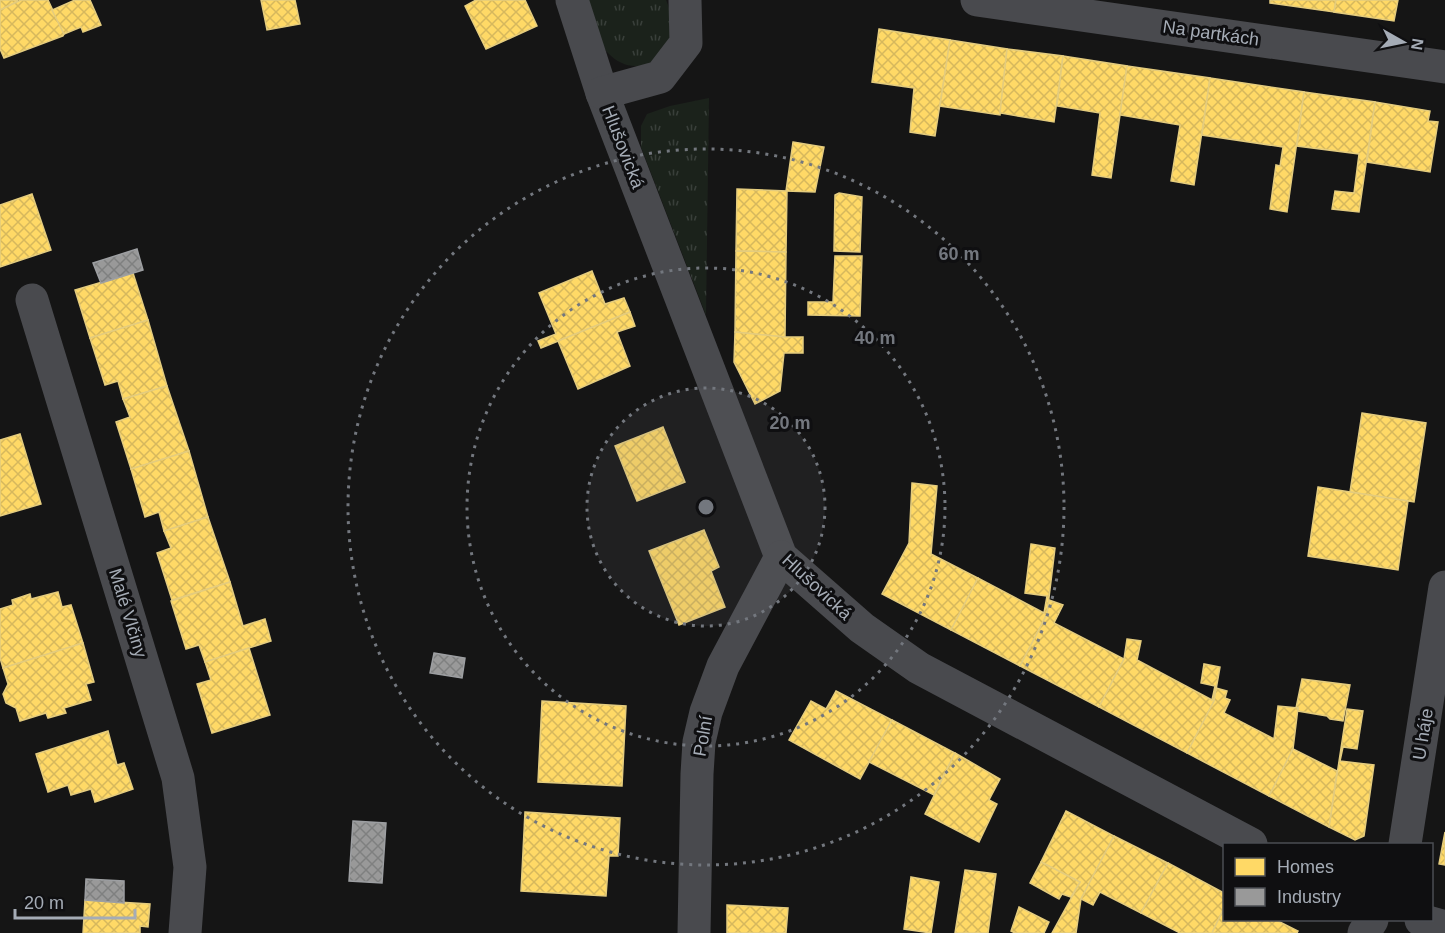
<svg xmlns="http://www.w3.org/2000/svg" width="1445" height="933" font-family="Helvetica,sans-serif">
	<style>
		.grass { fill: url(#grass-tufts) }
		.homes { fill: url(#homes-cross-hatch); stroke: #e4cc7e; stroke-width: 1.5 }
		.industry { fill: url(#industry-cross-hatch); stroke: #9d9fa2; stroke-width: 1.5 }
		.lines { fill: none; stroke-linecap: round; stroke-linejoin: round }
		.street { stroke: #494a4e; stroke-width: 33 }
		.ring { fill: none; stroke: #73777e; stroke-width: 3; stroke-dasharray: 3 6 }
		.labels { text-anchor: middle; dominant-baseline: central; stroke-width: 6; stroke-linejoin: round; paint-order: stroke }
		.street-label { font-size: 18px; fill: #a5acb6; stroke: #0f0f11 }
		.centre { fill: #73777e; stroke: #0f0f11; stroke-width: 3 }
		.ring-label { font-size: 18px; text-anchor: middle; font-weight: bold; fill: #73777e; stroke: #0f0f11; stroke-width: 6; stroke-linejoin: round; paint-order: stroke }
	</style>
	<defs>
		<pattern id="grass-tufts" width="24" height="20" patternUnits="userSpaceOnUse" patternTransform="scale(1.5)"><rect width="24" height="20" fill="#1b221b"/><path d="M3 7l-1-3M5 7V3M7 7l1-3M15 17l-1-3M17 17v-4M19 17l1-3" fill="none" stroke="#393f3a"/></pattern>
		<pattern id="homes-cross-hatch" width="8" height="8" patternUnits="userSpaceOnUse" patternTransform="scale(1.5)"><rect width="8" height="8" fill="#ffd966"/><path d="M0 0l8 8M0 8l8-8" fill="none" stroke="#d6b85d"/></pattern>
		<pattern id="industry-cross-hatch" width="8" height="8" patternUnits="userSpaceOnUse" patternTransform="scale(1.5)"><rect width="8" height="8" fill="#999"/><path d="M0 0l8 8M0 8l8-8" fill="none" stroke="#7f8080"/></pattern>
	</defs>
	<rect width="100%" height="100%" fill="#151515"/>
	<g class="grass">
		<path d="M587,0H666C671,11 674,28 669,40C658,69 628,75 607,52C599,41 592,14 587,0Z"/>
		<path d="M709,98L706,315L641,147V126L647,114L670,106Z"/>
	</g>
	<g class="homes">
		<path d="M0,0H17L18,1L0,10Z"/>
		<path d="M21,0H48L64,34L63,36L4,58L0,49V10Z"/>
		<path d="M75,0H90L101,25L83,32L81,27L64,34L52,10Z"/>
		<path d="M261,0H295L300,24L267,30Z"/>
		<path d="M476,0H525L537,26L486,49L465,6Z"/>
		<path d="M1270,0H1336L1334,12L1270,3Z"/>
		<path d="M1336,0H1398L1394,21L1334,12Z"/>
		<path d="M879,29L950,40L935,136L910,132L914,88L872,82Z"/>
		<path d="M950,40L1007,49L1000,115L940,106Z"/>
		<path d="M1007,49L1063,56L1054,122L1000,113Z"/>
		<path d="M1063,56L1127,66L1111,178L1092,175L1100,113L1057,106Z"/>
		<path d="M1127,66L1210,78L1194,185L1171,181L1180,125L1120,115Z"/>
		<path d="M1210,78L1304,92L1287,212L1270,209L1276,165L1280,166L1283,147L1202,135Z"/>
		<path d="M1304,92L1375,102L1359,212L1332,209L1335,191L1354,193L1359,154L1297,146Z"/>
		<path d="M1375,102L1430,111L1428,121L1438,122L1430,172L1367,162Z"/>
		<path d="M793,142L824,147L815,192L786,191Z"/>
		<path d="M737,189L787,191L786,252L736,251Z"/>
		<path d="M839,193L862,197L860,252L834,251L835,195Z"/>
		<path d="M32,194L51,250L0,267V205Z"/>
		<path d="M736,251L786,252L785,337L735,332Z"/>
		<path d="M835,256H862L860,316L808,315V302H833Z"/>
		<path d="M592,271L605,304L624,298L630,312L541,348L538,341L556,334L539,293Z"/>
		<path d="M133,273L148,320L90,338L75,290Z"/>
		<path d="M630,312L635,326L617,332L630,366L578,389L558,341Z"/>
		<path d="M148,320L167,386L123,399L118,381L105,385L90,338Z"/>
		<path d="M735,332L785,337H803V353H784L780,391L755,404L734,362Z"/>
		<path d="M167,386L189,451L131,469L116,422L130,417L123,399Z"/>
		<path d="M1362,413L1426,423L1414,502L1350,492Z"/>
		<path d="M663,427L685,482L637,501L615,446Z"/>
		<path d="M20,434L41,504L0,516V440Z"/>
		<path d="M189,451L208,517L164,531L159,512L145,517L131,469Z"/>
		<path d="M912,483L937,486L931,554L978,578L951,630L882,594L909,543Z"/>
		<path d="M1318,487L1408,501L1398,570L1308,556Z"/>
		<path d="M208,517L230,582L172,600L157,553L171,548L164,531Z"/>
		<path d="M704,530L719,567L711,571L725,607L679,625L649,551Z"/>
		<path d="M1031,544L1055,548L1047,614L1020,666L951,630L978,578L1044,613L1047,596L1025,593Z"/>
		<path d="M230,582L243,626L265,619L271,641L205,662L199,645L186,649L171,601Z"/>
		<path d="M58,592L62,607L71,605L83,643L3,668L0,658V609L13,605L12,600L30,594L31,599Z"/>
		<path d="M1049,600L1063,605L1054,623L1124,659L1099,707L1020,666L1047,614Z"/>
		<path d="M1127,639L1141,641L1137,660L1212,700L1215,686L1201,683L1204,664L1220,667L1214,701L1187,753L1099,707L1124,659Z"/>
		<path d="M83,643L94,682L86,684L91,700L64,708L66,713L48,718L46,713L20,721L16,708L6,703L3,694L8,684L3,668Z"/>
		<path d="M249,648L270,715L212,733L197,684L211,680L205,662Z"/>
		<path d="M1302,679L1350,685L1343,721L1330,719L1327,716L1298,711V708H1296Z"/>
		<path d="M1216,688L1227,691L1225,698L1230,700L1224,713L1274,739L1278,706L1298,708L1293,749L1269,796L1187,753L1214,701Z"/>
		<path d="M836,691L892,720L860,779L789,740L811,701L826,709Z"/>
		<path d="M542,701L626,706L622,786L538,782Z"/>
		<path d="M1347,709L1363,711L1357,749L1343,747L1340,761L1374,765L1364,836L1355,840L1329,827Z"/>
		<path d="M892,720L955,753L934,795L869,762Z"/>
		<path d="M108,731L117,765L124,763L133,789L95,802L91,789L71,795L68,785L48,792L36,754Z"/>
		<path d="M1293,749L1337,771L1329,827L1269,796Z"/>
		<path d="M955,753L1000,779L989,800L997,804L979,842L925,814Z"/>
		<path d="M1066,811L1114,836L1081,899L1076,933H1052L1080,882L1041,862Z"/>
		<path d="M525,812L620,818L618,856H609L606,896L521,891Z"/>
		<path d="M1445,832V865L1439,864Z"/>
		<path d="M1114,836L1168,863L1141,913L1100,892L1093,905L1081,899Z"/>
		<path d="M1041,862L1080,882L1071,897L1062,894L1059,899L1030,883Z"/>
		<path d="M1168,863L1224,893V908L1212,933H1180L1141,913Z"/>
		<path d="M965,870L996,874L988,933H955Z"/>
		<path d="M911,877L939,882L931,933L904,929Z"/>
		<path d="M85,900L150,904L148,927L140,926V933H83Z"/>
		<path d="M727,905L788,908L786,933H727Z"/>
		<path d="M1019,907L1049,922L1044,933H1015L1011,931Z"/>
		<path d="M1224,908V920H1276L1298,931L1297,933H1212Z"/>
	</g>
	<g class="industry">
		<path d="M137,249L143,270L101,283L93,263Z"/>
		<path d="M434,653L465,658L462,678L430,673Z"/>
		<path d="M353,821L386,823L382,883L349,881Z"/>
		<path d="M86,879L124,881V903L85,900Z"/>
	</g>
	<g class="lines">
		<g class="street">
			<path d="M572,0L602,93L781,557L862,628L919,668L1251,844"/>
			<path d="M977,0L1445,67"/>
			<path d="M602,93L660,77L686,43L685,0"/>
			<path d="M32,300L178,778L190,867L185,933"/>
			<path d="M1405,844L1445,587"/>
			<path d="M1421,920L1445,927"/>
			<path d="M694,933L697,774L699,742L706,712L723,666L781,557"/>
			<path d="M1364,933L1372,920"/>
		</g>
	</g>
	<circle cx="706" cy="507" r="119" fill="#73777e" fill-opacity=".12"/>
	<g class="ring">
		<circle cx="706" cy="507" r="119"/>
		<circle cx="706" cy="507" r="239"/>
		<circle cx="706" cy="507" r="358"/>
	</g>
	<g class="labels">
		<g class="street-label">
			<text transform="translate(1211 33) rotate(8)">Na partkách</text>
			<text transform="translate(623 147) rotate(69)">Hlušovická</text>
			<text transform="translate(817 587) rotate(43)">Hlušovická</text>
			<text transform="translate(128 613) rotate(73)">Malé Vlčiny</text>
			<text transform="translate(1423 734) rotate(-81)">U háje</text>
			<text transform="translate(703 736) rotate(-80)">Polní</text>
		</g>
	</g>
	<circle cx="706" cy="507" r="9" class="centre"/>
	<g class="ring-label">
		<text x="959" y="260">60 m</text>
		<text x="875" y="344">40 m</text>
		<text x="790" y="429">20 m</text>
	</g>
	<rect x="1223" y="843" width="210" height="78" fill="#0f0f11" stroke="#4b4e53" stroke-width="1.5"/>
	<rect x="1235" y="858" width="30" height="18" fill="#ffd966" stroke="#4b4e53" stroke-width="1.5"/>
	<text x="1277" y="873" font-size="18" fill="#a5acb6">Homes</text>
	<rect x="1235" y="888" width="30" height="18" fill="#999999" stroke="#4b4e53" stroke-width="1.5"/>
	<text x="1277" y="903" font-size="18" fill="#a5acb6">Industry</text>
	<g transform="translate(1403 42) rotate(99)" stroke="#0f0f11" stroke-width="4.5" paint-order="stroke">
	<path d="M0-4.5L10 22L0 15L-10 22Z" fill="#a5acb6"/>
	<text y="-9" font-size="16" font-weight="bold" text-anchor="middle" fill="#a5acb6">N</text>
	</g>
	<path d="M15 909v9h120v-9" fill="none" stroke="#a5acb6" stroke-width="3"/>
	<text x="24" y="909" font-size="18" fill="#a5acb6" stroke="#0f0f11" stroke-width="4.5" paint-order="stroke">20 m</text>
</svg>
